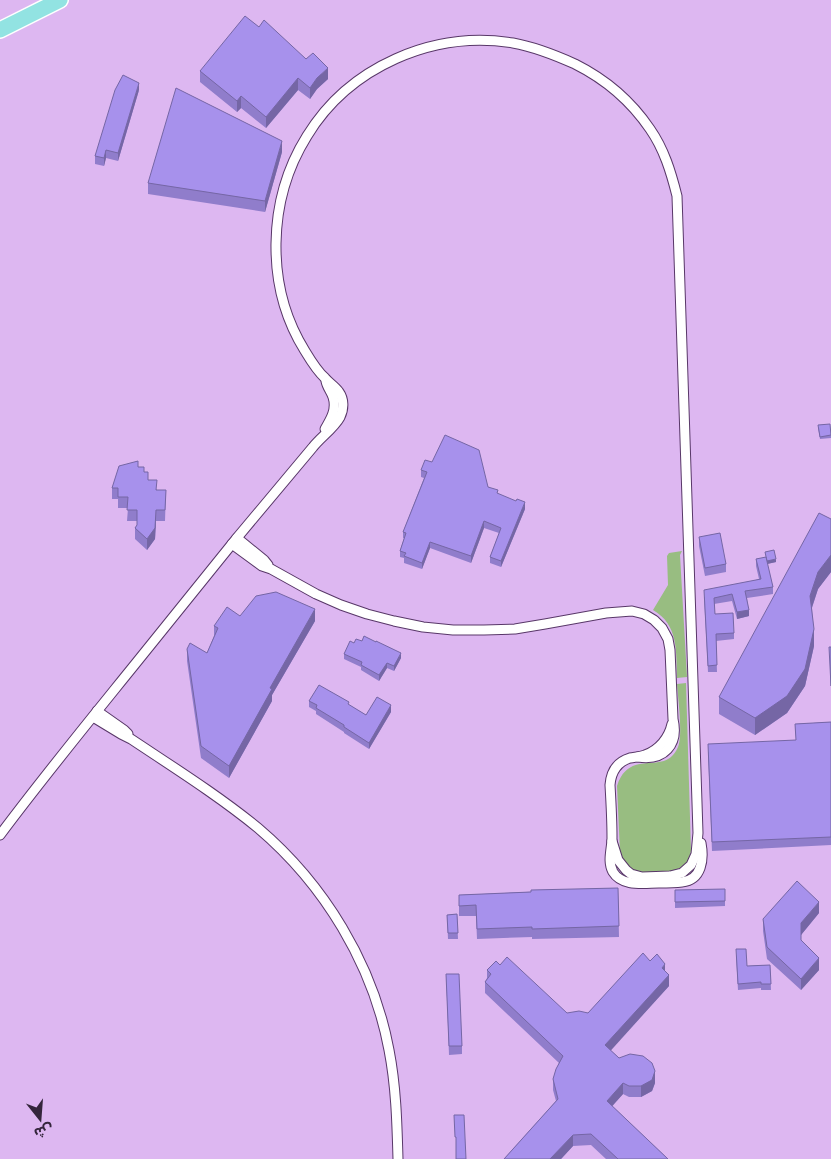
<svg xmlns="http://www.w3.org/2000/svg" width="831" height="1159" font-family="'Fira Sans','Noto Sans Arabic',sans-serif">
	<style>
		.green { fill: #98bd81 }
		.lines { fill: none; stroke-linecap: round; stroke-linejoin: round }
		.street-casing { stroke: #583768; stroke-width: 11 }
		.primary-casing { stroke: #fff; stroke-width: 18 }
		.street { stroke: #fff; stroke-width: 9 }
		.primary { stroke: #92e3e2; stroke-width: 15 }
		.wall { fill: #907dcb }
		.shaded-wall { fill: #7566a5 }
		.building { fill: #a791ec; stroke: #7566a5 }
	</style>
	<rect width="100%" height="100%" fill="#ddb7f1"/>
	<g class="green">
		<path d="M682,551L680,555L687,677L677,678C676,652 679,625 653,610L668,585L667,556L669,553Z"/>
		<path d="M686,683L691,851C690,856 688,862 684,865C676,874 642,875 632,869C626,865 623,859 620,853L617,786C630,746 665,778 678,747C683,735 678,698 677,684Z"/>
	</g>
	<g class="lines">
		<g class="street-casing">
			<g id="street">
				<path d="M325,429C331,419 337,409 333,397C331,391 327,387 326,381"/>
				<path d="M237,538L264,560L268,565"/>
				<path d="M232,544L262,566L271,569L316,594L341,605L367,614L394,621L423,627L453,630H484L515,629L545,624L606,613L632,611L644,614L654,620L662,628L668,639L670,650L673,719C679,745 664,761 638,757"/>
				<path d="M97,711L124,730L128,734"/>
				<path d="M93,717L121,734L131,739C173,767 219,796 258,828C324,884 373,964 389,1050C396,1086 397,1122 398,1159"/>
				<path d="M672,724C669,738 659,750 645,755C640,757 635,757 630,758C617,762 611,772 610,785C611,802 612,820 612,838C612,849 607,861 613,872C622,887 644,883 659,883C666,883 674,883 682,882C702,880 704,859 701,843"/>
				<path d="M0,835C44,776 90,720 136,663C170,621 203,580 236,539C262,508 288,477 313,447C321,437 334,428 340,417C344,409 344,399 339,392C335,386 329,383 325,378C317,371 311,361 305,351C265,287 267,200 307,136C349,67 433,30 513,43C535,47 555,55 575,64C605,79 631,101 650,129C664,149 671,172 677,196L698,833L696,854L691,865L682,873L670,876L642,877L631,874L626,870L618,860L612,841"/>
			</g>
		</g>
		<g class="primary-casing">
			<path id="primary" d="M0,30L60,0"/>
		</g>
		<use href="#street" class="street"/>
		<use href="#primary" class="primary"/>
	</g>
	<g class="wall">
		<path d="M259,27L328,79L317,89L310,99L298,90L266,128L241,108L237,112L200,82V71Z"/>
		<path d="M139,90L118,161L106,158L104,166L95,164V156Z"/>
		<path d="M282,152L265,212L148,194V183Z"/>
		<path d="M818,428L831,430V438L820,439Z"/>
		<path d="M138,467L144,472L148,480L157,490H166L165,521H156L155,539L147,550L135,539V528L137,525V521H127L128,508H118V499H112V488Z"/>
		<path d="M421,470L488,487L498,494L525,509L501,567L490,563V557L499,533L484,528L471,563L430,548L422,569L404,563V558L400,557V551L404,538H403V532L424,478L421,477Z"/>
		<path d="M831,519V572L818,589L812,608L814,646L805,686L787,713L755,735L719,714V697Z"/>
		<path d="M699,537L726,564V572L705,576L699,546Z"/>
		<path d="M765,552L776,562L767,564L773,587V594L747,598L749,616L737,619L732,601L714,604L715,614L734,633V639L716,641L717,672H708L704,597L759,579L756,566V559L766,557Z"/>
		<path d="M240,616L315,621L272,695V701L229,778L201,758L187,661V649L207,653L214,636V626Z"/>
		<path d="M344,654L401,658L394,671L387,668L379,681L361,670V667L344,659Z"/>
		<path d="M309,701L349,705L366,715L391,712L369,749L344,733V732L316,714V711L309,707Z"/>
		<path d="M831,722V845L712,851L708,752L796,740L795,724Z"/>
		<path d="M618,888L619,937L532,939V937L477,939L476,916H459V895Z"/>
		<path d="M675,890L725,901V906L675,908Z"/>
		<path d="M819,913L801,935V940L819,970L801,990L767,959L763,931V919Z"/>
		<path d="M457,914L458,939H448L447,915Z"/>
		<path d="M736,955L747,966L770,965L771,990H761V988L738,990Z"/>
		<path d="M650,961L665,971L669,986L610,1050L619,1058L655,1083L652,1091L641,1097H629L623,1094L612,1106L668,1159H606L591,1145L573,1146L561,1159H504L556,1101L553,1090V1079L559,1063L485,993V982L487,978V970L500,965L567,1013H588Z"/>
		<path d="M446,974L462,1046V1054L449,1055Z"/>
	</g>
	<g class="shaded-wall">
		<path d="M328,68V79L317,89L310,99V88L317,78Z"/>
		<path d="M298,78V90L266,128V117Z"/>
		<path d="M139,83V90L118,161V153Z"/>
		<path d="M241,96V108L237,112V101Z"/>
		<path d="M282,141V152L265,212V201Z"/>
		<path d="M106,150V158L104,166V158Z"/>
		<path d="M525,502V509L501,567V561Z"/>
		<path d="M156,521L155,539L147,550V539Z"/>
		<path d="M484,521V528L471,563V556Z"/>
		<path d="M430,542V548L422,569V563Z"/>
		<path d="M831,555V572L818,589L810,613V596L818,572Z"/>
		<path d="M776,559V562L767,564V561Z"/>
		<path d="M315,609V621L272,695V701L229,778V766L270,688Z"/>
		<path d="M749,610V616L737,619V612Z"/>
		<path d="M814,629V646L805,686L787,713L755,735V718Z"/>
		<path d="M401,653V658L394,671V666Z"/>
		<path d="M387,663V668L379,681V675Z"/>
		<path d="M391,705V712L369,749V743Z"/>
		<path d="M819,902V913L801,935V923Z"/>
		<path d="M819,958V970L801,990V979Z"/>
		<path d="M665,964V975L662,968Z"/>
		<path d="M669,975V986L605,1057V1045Z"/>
		<path d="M655,1071V1083L652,1091L641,1097V1086Z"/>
		<path d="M623,1083V1094L607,1112V1101Z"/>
		<path d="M573,1135V1146L561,1159H550Z"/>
	</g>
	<g class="building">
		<path d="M245,16L259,27L264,20L306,59L313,53L328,68L317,78L310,88L298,78L266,117L241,96L237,101L200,71Z"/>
		<path d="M123,75L139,83L118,153L106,150L104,158L95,156L115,90Z"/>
		<path d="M176,88L282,141L265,201L148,183Z"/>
		<path d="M830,424L831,435L820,437L818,425Z"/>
		<path d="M445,435L479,450L488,487L498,490L497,493L516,501L517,499L525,502L501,561L490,557L501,528L484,521L471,556L430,542L422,563L404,556L406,553L400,551L406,533L403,532L427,472L421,470L425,460L432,462Z"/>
		<path d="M138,461V467H144V472H148V480H157L156,490H166L165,510H156L155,528L147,539L135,528L137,525V510H127L128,497H118V488H112L119,466Z"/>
		<path d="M819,513L831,519V555L818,572L810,596L814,629L805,669L787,696L755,718L719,697Z"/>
		<path d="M720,533L726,564L705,568L699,537Z"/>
		<path d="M774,550L776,559L767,561L765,552Z"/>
		<path d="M766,557L773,587L745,591L749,610L737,612L732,594L714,598L715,614L733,613L734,633L716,634L717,665L708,666L704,590L761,579L756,559Z"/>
		<path d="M276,592L315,609L270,688L272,689L229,766L201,746L187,649L190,643L207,653L218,628L214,626L227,607L240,616L256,596Z"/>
		<path d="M364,636L376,642V641L401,653L394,666L387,663L379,675L361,665L362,662L344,654L350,641L354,643L356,639L362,641Z"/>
		<path d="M829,647H831V686Z"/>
		<path d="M319,685L349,702L348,704L366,715L377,697L391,705L369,743L344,727V725L316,708L317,705L309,701Z"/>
		<path d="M831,722V837L712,842L708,744L796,740L795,724Z"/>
		<path d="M797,881L819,902L801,923V940L819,958L801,979L767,947L763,919Z"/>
		<path d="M618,888L619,926L532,929V927L477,929L476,905L459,906V895L531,892V890Z"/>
		<path d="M725,889V901L675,902V890Z"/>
		<path d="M457,914L458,933H448L447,915Z"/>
		<path d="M736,949H746L747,966L770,965L771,984H761V982L738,984Z"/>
		<path d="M643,953L650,961L657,954L665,964L662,968L669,975L605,1045L619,1058L630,1054L643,1056L652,1063L655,1071L652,1080L641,1086H629L623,1083L607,1101L668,1159H618L591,1134L573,1135L550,1159H504L558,1099L553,1079L556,1069L563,1056L485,982L491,974L487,970L496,961L500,965L507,957L567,1013L579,1011L588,1013Z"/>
		<path d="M446,974H459L462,1046H449Z"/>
		<path d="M454,1115H464L466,1159H456V1137H455Z"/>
	</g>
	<g transform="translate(40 1119) rotate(163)" stroke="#ddb7f1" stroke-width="4" paint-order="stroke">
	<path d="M0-4L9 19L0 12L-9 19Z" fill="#34253c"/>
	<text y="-8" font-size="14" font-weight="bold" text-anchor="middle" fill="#34253c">ش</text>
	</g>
</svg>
